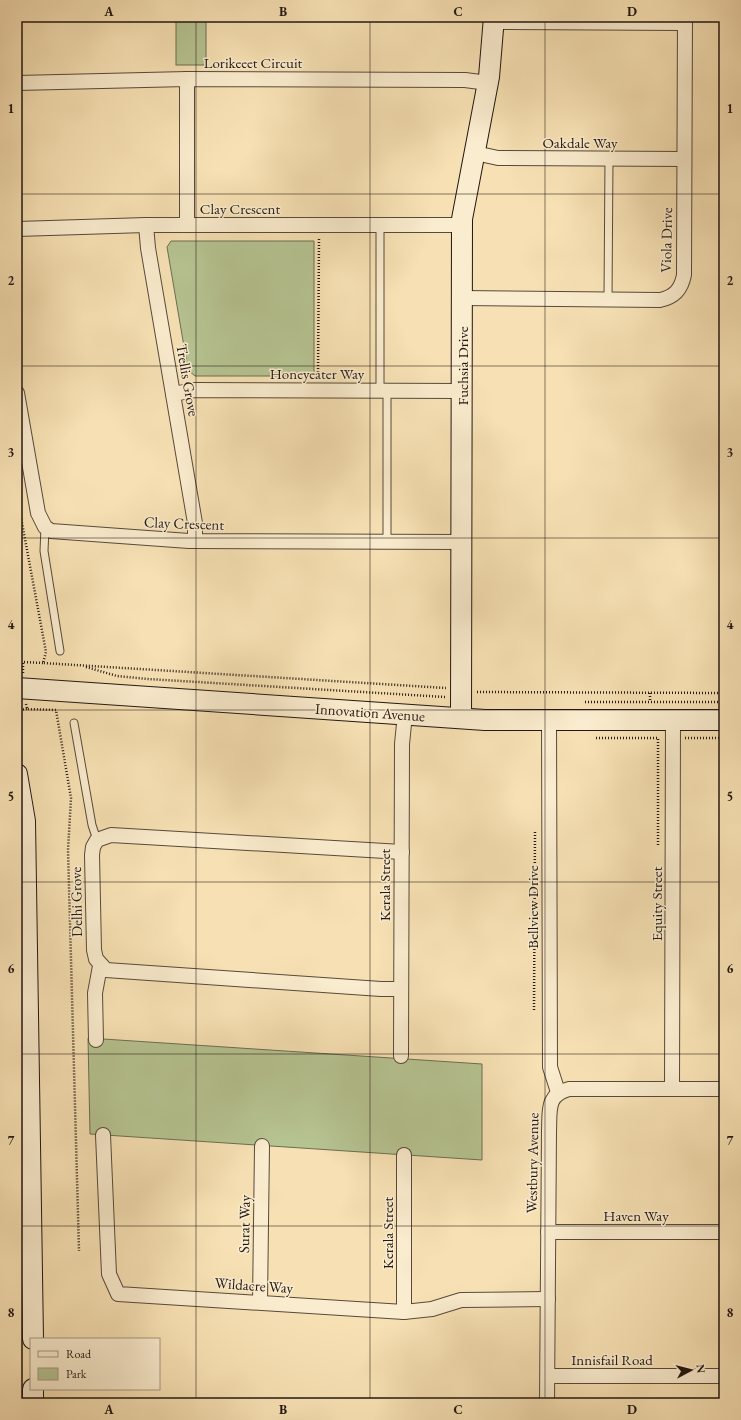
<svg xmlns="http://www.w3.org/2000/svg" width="741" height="1420" font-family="'EB Garamond',serif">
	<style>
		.green { fill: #b6c492; stroke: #6c6e52 }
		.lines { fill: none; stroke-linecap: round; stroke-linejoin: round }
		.lane-casing { stroke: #574a3a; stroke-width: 9 }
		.street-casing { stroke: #574a3a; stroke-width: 16 }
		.secondary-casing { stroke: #221712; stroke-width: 22 }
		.path { stroke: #221712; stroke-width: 2.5; stroke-dasharray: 1 2; stroke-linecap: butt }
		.lane { stroke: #faecce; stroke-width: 7 }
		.street { stroke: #faecce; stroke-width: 14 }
		.secondary { stroke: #faecce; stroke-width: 20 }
		.grid { fill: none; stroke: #221712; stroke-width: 1; stroke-opacity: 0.55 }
		.labels { text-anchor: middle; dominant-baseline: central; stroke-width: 3; stroke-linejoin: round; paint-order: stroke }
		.street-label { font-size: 15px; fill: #221712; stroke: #faecce }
		.neatline { fill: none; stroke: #221712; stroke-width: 1.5 }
		.grid-label { font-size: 13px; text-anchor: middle; font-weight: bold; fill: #221712 }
	</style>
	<rect width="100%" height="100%" fill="#f7e1b4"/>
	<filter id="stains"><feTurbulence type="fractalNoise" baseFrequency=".005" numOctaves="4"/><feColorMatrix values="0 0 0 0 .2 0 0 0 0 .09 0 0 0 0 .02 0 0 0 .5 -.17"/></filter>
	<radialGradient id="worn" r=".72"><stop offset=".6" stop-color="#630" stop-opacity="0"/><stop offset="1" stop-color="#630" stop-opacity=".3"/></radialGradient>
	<g class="green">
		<rect x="176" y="17" width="30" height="48"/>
		<path d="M171,241H314V376H195L188,370L167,247Z"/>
		<path d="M88,1038L482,1064V1160L90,1134Z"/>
	</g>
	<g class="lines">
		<g class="lane-casing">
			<g id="lane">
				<path d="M608,299L609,159"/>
				<path d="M380,390V225"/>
				<path d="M45,527L44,551L60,651"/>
				<path d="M387,542V390"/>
				<path d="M74,723L92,825L97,840"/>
			</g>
		</g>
		<g class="street-casing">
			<g id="street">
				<path d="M493,22L685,23"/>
				<path d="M17,83L187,79L465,80L488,83"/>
				<path d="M475,153L498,158L684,159"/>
				<path d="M146,225L148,248L195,523V541"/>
				<path d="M187,225V79"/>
				<path d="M17,229L146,225H462"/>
				<path d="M462,298L660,300C674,297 681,290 684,275L685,17"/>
				<path d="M17,393L38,513L45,527L51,531L189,541L461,542"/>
				<path d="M173,394L195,390L462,391"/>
				<path d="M549,720L550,1067L558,1092"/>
				<path d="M401,989H381L106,970L96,959L94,950L92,855L93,847L97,840L111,835L402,852"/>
				<path d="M96,1040L95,993L100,966"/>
				<path d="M401,1056L402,744L405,714"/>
				<path d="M672,1089L673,720"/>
				<path d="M103,1135L109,1274L118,1294L404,1312L432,1309L461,1300L548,1299"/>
				<path d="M548,1232H724"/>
				<path d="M260,1302L262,1146"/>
				<path d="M404,1312V1155"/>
				<path d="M548,1376H724"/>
				<path d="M547,1403L549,1131C550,1111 546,1095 569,1089H724"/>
			</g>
		</g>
		<g class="secondary-casing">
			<g id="secondary">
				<path d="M17,688L485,720H724"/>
				<path d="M461,718L462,219L489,77L494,17"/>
				<path d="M17,774L25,821L33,1339"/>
				<path d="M33,1389V1403"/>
			</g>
		</g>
		<g class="path">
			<path d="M318,378L319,237"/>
			<path d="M17,496L46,652L43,663L446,688"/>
			<path d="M86,667L117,676L148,679L445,697"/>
			<path d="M23,673V662L43,663"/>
			<path d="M477,692L724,693"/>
			<path d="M650,693V702"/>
			<path d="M585,702H724"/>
			<path d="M26,704L27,709L56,710L71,798L68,850L79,1251"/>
			<path d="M17,710L27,709"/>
			<path d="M596,738H658V847"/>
			<path d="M685,738H724"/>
			<path d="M534,1010L535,830"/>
		</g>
		<use href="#lane" class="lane"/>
		<use href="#street" class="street"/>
		<use href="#secondary" class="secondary"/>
	</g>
	<path class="grid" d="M196,17V1403M370,17V1403M545,17V1403M17,194H724M17,366H724M17,538H724M17,710H724M17,882H724M17,1054H724M17,1226H724"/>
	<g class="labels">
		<g class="street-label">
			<text x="253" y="62">Lorikeeet Circuit</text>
			<text x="580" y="142">Oakdale Way</text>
			<text x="240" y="208">Clay Crescent</text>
			<text transform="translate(666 240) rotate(-89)">Viola Drive</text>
			<text transform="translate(462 366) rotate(-90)">Fuchsia Drive</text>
			<text x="317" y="373">Honeyeater Way</text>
			<text transform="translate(188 380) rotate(80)">Trellis Grove</text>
			<text transform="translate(184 523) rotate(2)">Clay Crescent</text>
			<text transform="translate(370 712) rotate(4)">Innovation Avenue</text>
			<text transform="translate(384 885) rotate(-90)">Kerala Street</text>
			<text transform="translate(76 902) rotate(-91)">Delhi Grove</text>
			<text transform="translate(656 904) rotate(-90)">Equity Street</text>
			<text transform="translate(532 907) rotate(-90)">Bellview Drive</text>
			<text transform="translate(532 1163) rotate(-89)">Westbury Avenue</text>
			<text x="636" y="1215">Haven Way</text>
			<text transform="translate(244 1224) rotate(-89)">Surat Way</text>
			<text transform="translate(387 1233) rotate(-90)">Kerala Street</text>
			<text transform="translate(254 1285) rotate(4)">Wildacre Way</text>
			<text x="612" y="1359">Innisfail Road</text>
		</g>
	</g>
	<rect width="741" height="1420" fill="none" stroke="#f7e1b4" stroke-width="44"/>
	<rect x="30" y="1338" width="130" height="52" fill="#faecce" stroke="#a49783"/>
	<rect x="38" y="1351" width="20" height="6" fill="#faecce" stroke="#a49783"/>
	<text x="66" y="1358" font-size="12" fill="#221712">Road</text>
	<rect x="38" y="1368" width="20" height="12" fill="#b6c492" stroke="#a49783"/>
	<text x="66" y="1378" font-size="12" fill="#221712">Park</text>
	<g transform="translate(691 1370) rotate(83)" stroke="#faecce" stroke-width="3" paint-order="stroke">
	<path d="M0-3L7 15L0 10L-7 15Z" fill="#221712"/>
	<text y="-6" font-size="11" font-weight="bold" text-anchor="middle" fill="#221712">N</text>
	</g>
	<rect x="22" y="22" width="697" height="1376" class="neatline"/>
	<g class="grid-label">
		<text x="109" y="16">A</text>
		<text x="283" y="16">B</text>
		<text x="458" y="16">C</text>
		<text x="632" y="16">D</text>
		<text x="11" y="113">1</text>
		<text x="730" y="113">1</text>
		<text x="11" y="285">2</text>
		<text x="730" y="285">2</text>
		<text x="11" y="457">3</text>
		<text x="730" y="457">3</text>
		<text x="11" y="629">4</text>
		<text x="730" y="629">4</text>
		<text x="11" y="801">5</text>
		<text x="730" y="801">5</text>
		<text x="11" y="973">6</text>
		<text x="730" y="973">6</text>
		<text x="11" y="1145">7</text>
		<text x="730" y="1145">7</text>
		<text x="11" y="1317">8</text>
		<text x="730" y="1317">8</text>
		<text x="109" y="1414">A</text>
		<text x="283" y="1414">B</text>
		<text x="458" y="1414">C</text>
		<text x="632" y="1414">D</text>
	</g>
	<rect width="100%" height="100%" filter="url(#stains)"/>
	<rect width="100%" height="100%" fill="url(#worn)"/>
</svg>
